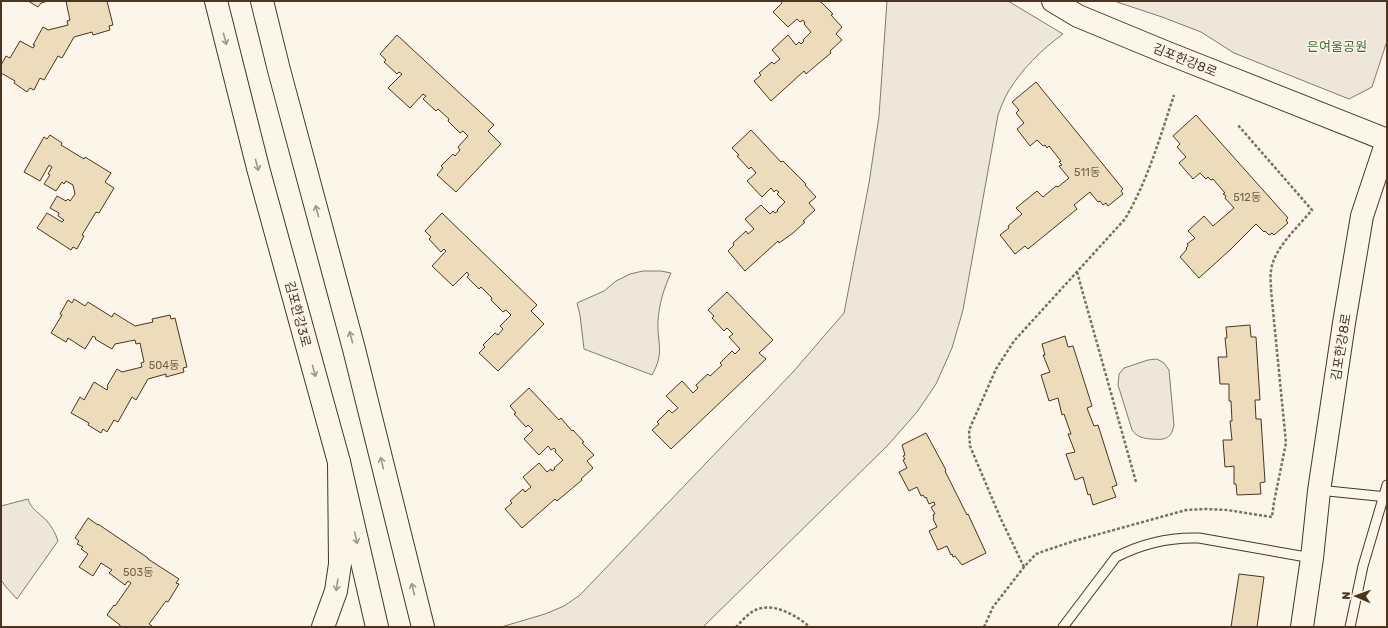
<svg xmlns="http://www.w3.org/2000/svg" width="1388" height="628" font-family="Rubik,'Noto Sans KR',sans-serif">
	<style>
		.green { fill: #ede6d9; stroke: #887966 }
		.building { fill: #ecdcbc; stroke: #4a3520 }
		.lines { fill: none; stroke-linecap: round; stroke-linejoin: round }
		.service-casing { stroke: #4a3520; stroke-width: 11 }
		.tertiary-casing { stroke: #4a3520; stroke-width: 24 }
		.secondary-casing { stroke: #4a3520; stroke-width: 24 }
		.path { stroke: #7f6f5c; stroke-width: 2.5; stroke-dasharray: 3 2; stroke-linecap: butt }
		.service { stroke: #fbf6e9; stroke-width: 9 }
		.tertiary { stroke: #fbf6e9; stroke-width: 22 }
		.secondary { stroke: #fbf6e9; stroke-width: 22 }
		.oneway { stroke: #a29684 }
		.labels { text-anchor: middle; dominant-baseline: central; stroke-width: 3; stroke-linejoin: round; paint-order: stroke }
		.number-label { font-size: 11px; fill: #725f47 }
		.park-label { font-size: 13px; fill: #436837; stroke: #fbf6e9 }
		.street-label { font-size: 13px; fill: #4a3520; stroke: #fbf6e9 }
	</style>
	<rect width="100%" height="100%" fill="#fbf6e9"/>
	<g class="green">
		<path d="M887,1H1008L1063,34C1041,50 1022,69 1008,92C1004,99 1001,107 998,115L963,310L952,348L936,384L917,412L888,445L703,627H501L545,614L564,606L580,595L793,372L844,313L869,183L879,116Z"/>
		<path d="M1114,1H1387V41L1372,87L1349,99L1234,53L1201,32L1162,17Z"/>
		<path d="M643,271H661L671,273C664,288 659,304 658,321C657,344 665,352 652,375L584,349L580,315L577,303L604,291L616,281L630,274Z"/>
		<path d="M1157,359L1164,363L1169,370L1174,425C1171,440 1164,440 1151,439C1142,438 1137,437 1132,430L1118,385L1119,374L1124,368L1148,360Z"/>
		<path d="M28,499C31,509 40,514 47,521C52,527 56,534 58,541L17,599L6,587L1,580V506Z"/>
	</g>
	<g class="building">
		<path d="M28,1H48L41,3L38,7Z"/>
		<path d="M62,1H107L113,25L109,26L110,30L93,35L92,32L74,37L62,58L58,56L44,80L40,78L34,90L30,88L27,92L14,83L15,81L1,73V65L6,56L10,58L20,41L33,48L35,45H33L43,27L48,30L68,25L67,21L70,20L68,11L66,1Z"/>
		<path d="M781,1H819L822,3L833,14L831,15L842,27L836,34L842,40L830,51L831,53L819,63L806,74L804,71L771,101L754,81L761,75L759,73L772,62L774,64L780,59L772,50L788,35L796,45L799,42L801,44L804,41L803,40L811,32L804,24L805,23L803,20L800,22L797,19L788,27L773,12L782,3Z"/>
		<path d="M397,35L494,125L488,131L501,144L456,192L437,175L443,168L441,166L453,154L455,156L460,150L458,147L468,136L463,131L460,133L448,121L449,119L438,109L436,111L423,99L426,96L423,94L410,108L388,88L402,74L399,72L397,74L384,62L386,60L380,54Z"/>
		<path d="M1036,82L1123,189L1121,191L1123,194L1108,206L1106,203L1103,205L1100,201L1098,202L1090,192L1074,205L1077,209L1028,249L1025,246L1015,254L1000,235L1009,228L1008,226L1022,214L1016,208L1037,191L1043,197L1056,186L1058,187L1069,178L1059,166L1062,165L1059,162L1061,161L1049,146L1047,148L1045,145L1043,146L1037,140L1030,146L1017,129L1024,123L1016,113L1019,110L1012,102Z"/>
		<path d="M1196,115L1288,218L1286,220L1288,223L1274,235L1272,233L1269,235L1265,231L1264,232L1256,224L1231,249L1199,278L1180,257L1187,249L1186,248L1188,246L1187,244L1195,238L1188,231L1204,216L1213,226L1234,208L1225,198L1226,196L1223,194L1225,193L1213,179L1211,180L1208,177L1206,179L1200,173L1193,179L1179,163L1186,157L1177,147L1180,144L1173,136Z"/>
		<path d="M751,130L781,162L783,161L806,184L805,185L816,197L809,203L815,210L803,221L805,222L793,233L779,243L778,241L745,271L728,251L734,245L733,243L746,231L748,234L754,229L745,219L761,205L770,214L773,211L775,213L778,211L777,210L785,202L777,194L779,192L776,190L774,192L771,188L762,197L747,181L756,173L751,167L749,169L737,156L739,155L732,148Z"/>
		<path d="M50,135L62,143L61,145L84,159L85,157L111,173L105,182L114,188L99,213L96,212L82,235L84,236L77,249L73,247L71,250L37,228L47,213L62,222L64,220L58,216L59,213L50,208L57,196L66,201L68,199L70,201L75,194L73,185L66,181L64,184L62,182L56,191L44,184L50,175L48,174L52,167L49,165L40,181L24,172L44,137L47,139Z"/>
		<path d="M442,213L537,305L531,311L544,324L498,371L479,353L485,347L483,345L495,333L498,335L503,329L500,326L511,315L506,310L503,312L491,300L492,298L481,287L479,289L467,277L469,275L467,272L453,286L432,266L446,251L444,249L441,252L429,239L431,237L425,231Z"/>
		<path d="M727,292L773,340L759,353L766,359L671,449L652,430L659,424L657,422L669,410L672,413L678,408L666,396L682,381L693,393L698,388L696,385L708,374L710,376L722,365L720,363L732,351L735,354L740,349L729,337L733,334L727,328L724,331L712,318L714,316L708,310Z"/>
		<path d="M74,299L85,306L88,302L112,317L114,313L135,326L153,322L152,319L170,315L171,319L175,318L187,367L183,368L184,372L166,377V374L148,379L136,400L132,397L118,422L114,420L107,432L103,429L101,433L88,425L89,423L71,413L80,397L84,400L94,382L107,390L108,387L107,386L117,369L122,372L142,367L141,363L144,362L140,343L136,344L135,340L115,344L112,349L95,339L96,338L93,336L85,349L68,338L66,342L51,333L62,315L60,314L68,300L72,303Z"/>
		<path d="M1250,325L1251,337H1256L1260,400H1255L1256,419H1261L1265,482L1260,483L1261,494L1237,495L1236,484H1234V466L1225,467L1223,440H1232L1230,421H1232L1231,401H1229V384H1220L1218,357H1227L1225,338H1227L1226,327Z"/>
		<path d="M1065,336L1068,347L1073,346L1092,406L1087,408L1094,426L1098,425L1117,485L1112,487L1116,497L1093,505L1090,494L1088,495L1083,477L1075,480L1066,454L1075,452L1068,434H1071L1064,414L1062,415L1058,398L1049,401L1041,375L1050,372L1043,355H1045L1042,344Z"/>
		<path d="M529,388L559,420L561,418L572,431L573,430L584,442L582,443L594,455L587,461L593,468L581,479L582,480L557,501L555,499L522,528L505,509L512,503L510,501L523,489L525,492L531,487L523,477L539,463L547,472L551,469L552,471L555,469L554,468L563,460L555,452L556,450L554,448L551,450L548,446L539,455L524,439L533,430L528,425L526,427L514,414L516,413L510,406Z"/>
		<path d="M926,433L946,470L945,471L967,515L968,514L986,553L962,565L955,556L953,557L952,554L951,555L947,546L938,550L929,531L937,527L933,519L934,518L933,515L935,514L931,507L935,505L934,502L929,504L926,497L925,498L923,495L921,496L917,487L909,491L899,472L907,468L903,460L905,459L903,456L905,455L902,445Z"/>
		<path d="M88,518L98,525V524L148,558V559L179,579L176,583L179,584L168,602L166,601L149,624L152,626L151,627H120V625L107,615L114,605L115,606L131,583L128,581L125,585L109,573L112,570L101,563L93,576L79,567L88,554L81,549L83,547L77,544L79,541L75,538Z"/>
		<path d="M1239,574L1264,577L1257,627H1231Z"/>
	</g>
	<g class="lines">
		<g class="service-casing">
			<g id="service">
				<path d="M1328,491L1387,497"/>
				<path d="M1063,627L1116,557C1141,544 1170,537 1199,538L1312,558"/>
				<path d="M1350,627L1363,566L1387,485"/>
			</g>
		</g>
		<g class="tertiary-casing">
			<g id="tertiary">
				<path d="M216,1L258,168L339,462L377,627"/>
				<path d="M262,1L279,70L354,349L423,627"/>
				<path d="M1053,1L1078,16L1165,52L1387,140"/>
				<path d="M1302,627L1312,558L1319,491L1344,323L1362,216L1387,141"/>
			</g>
		</g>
		<g class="secondary-casing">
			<path id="secondary" d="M323,627L336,591L340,564L339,462"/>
		</g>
		<g class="path">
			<path d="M1077,272L1136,482"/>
			<path d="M1024,567L1000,517L970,446L969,430L996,369L1014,341L1125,219C1148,180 1160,137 1174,95"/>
			<path d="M736,627C742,621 749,612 758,609C775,603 797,616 810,627"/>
			<path d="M984,627L993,607L1024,567L1036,554L1047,550L1074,541L1186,510L1206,509L1227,510L1272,517L1274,502L1286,443L1271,290C1271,284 1270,277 1271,271C1273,249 1298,227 1312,210L1237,124"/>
		</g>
		<use href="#service" class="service"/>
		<use href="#tertiary" class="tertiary"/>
		<use href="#secondary" class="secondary"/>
	</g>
	<defs><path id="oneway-shaft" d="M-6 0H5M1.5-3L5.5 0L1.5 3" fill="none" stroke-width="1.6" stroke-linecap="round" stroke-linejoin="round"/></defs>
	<g class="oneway">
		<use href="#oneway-shaft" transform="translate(225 39) rotate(75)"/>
		<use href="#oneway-shaft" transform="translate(257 165) rotate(75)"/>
		<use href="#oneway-shaft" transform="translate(317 211) rotate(-105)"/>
		<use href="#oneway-shaft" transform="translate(351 337) rotate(-105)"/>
		<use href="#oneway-shaft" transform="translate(314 371) rotate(75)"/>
		<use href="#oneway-shaft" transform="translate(382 463) rotate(-104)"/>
		<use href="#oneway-shaft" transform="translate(356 538) rotate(77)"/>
		<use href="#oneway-shaft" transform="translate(337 585) rotate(98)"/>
		<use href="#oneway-shaft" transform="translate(413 589) rotate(-104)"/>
	</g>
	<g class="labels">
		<g class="number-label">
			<text x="1087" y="172">511동</text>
			<text x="1247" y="197">512동</text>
			<text x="164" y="365">504동</text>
			<text x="138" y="572">503동</text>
		</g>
		<g class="park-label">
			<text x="1337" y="46">은여울공원</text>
		</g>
		<g class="street-label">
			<text transform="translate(1185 60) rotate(22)">김포한강8로</text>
			<text transform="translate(298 314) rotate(75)">김포한강3로</text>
			<text transform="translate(1341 347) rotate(-81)">김포한강8로</text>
		</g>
	</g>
	<rect width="1388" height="628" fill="none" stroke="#4a3520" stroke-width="4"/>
	<g transform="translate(1356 596) rotate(272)" stroke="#fbf6e9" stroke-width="3" paint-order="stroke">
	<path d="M0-3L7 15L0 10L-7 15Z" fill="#4a3520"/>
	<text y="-6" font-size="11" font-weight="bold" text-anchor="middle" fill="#4a3520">N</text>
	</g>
</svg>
